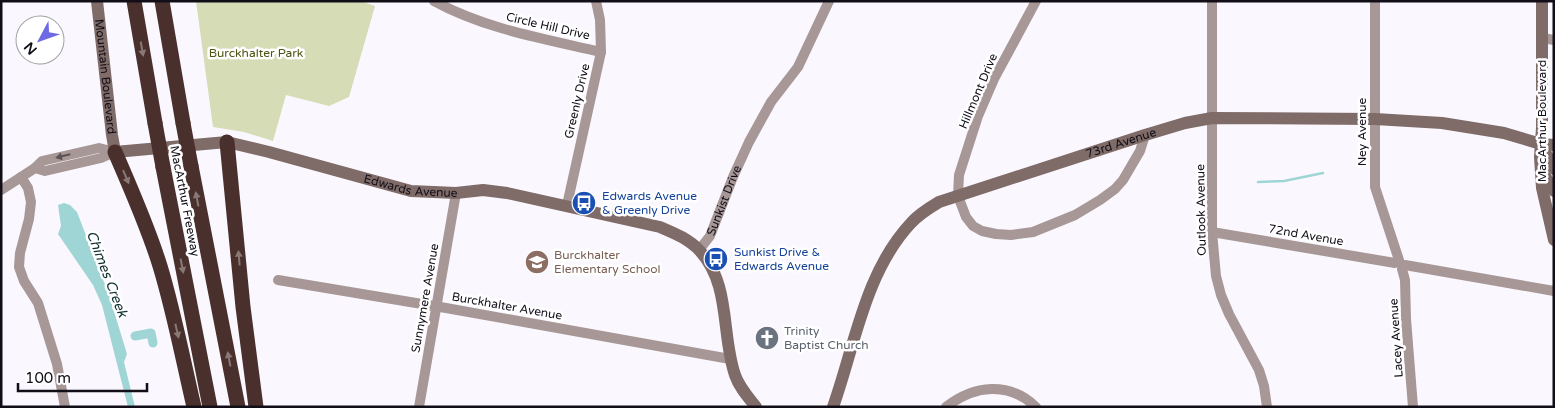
<svg xmlns="http://www.w3.org/2000/svg" width="1555" height="408" font-family="'Varela Round',sans-serif">
	<style>
		.green { fill: #d5dcb6 }
		.water { fill: #9fd5d5 }
		.lines { fill: none; stroke-linecap: round; stroke-linejoin: round }
		.stream { stroke: #9fd5d5; stroke-width: 2.5 }
		.canal { stroke: #9fd5d5; stroke-width: 9 }
		.minor { stroke: #a79897; stroke-width: 10 }
		.secondary { stroke: #7f6b68; stroke-width: 12 }
		.motorway { stroke: #4a302d; stroke-width: 15 }
		.motorway-bridge { stroke: #4a302d; stroke-width: 15 }
		.oneway { fill: #897876 }
		.oneway2 { fill: #5c5358 }
		.labels { text-anchor: middle; dominant-baseline: central; stroke-width: 5; stroke-linejoin: round; paint-order: stroke }
		.street-label { font-size: 12px; fill: #120e18; stroke: #fff }
		.park-label { font-size: 12px; fill: #4e5413; stroke: #fff }
		.transit-label { font-size: 12px; fill: #164399; stroke: #fff; text-anchor: start }
		.education-label { font-size: 12px; fill: #785e54; stroke: #fff; text-anchor: start }
		.worship-label { font-size: 12px; fill: #5b616d; stroke: #fff; text-anchor: start }
		.water-label { font-size: 14px; font-style: italic; fill: #143031; stroke: #fff }
	</style>
	<rect width="100%" height="100%" fill="#faf8fe"/>
	<path class="green" d="M196,1H360L375,6L349,97L329,106L286,95L273,141L244,132L213,127Z"/>
	<path class="water" d="M64,203L70,205L77,212L109,295L127,354L124,362L135,407H128L102,305L93,285L58,234L61,226L58,205Z"/>
	<g class="lines">
		<path class="stream" d="M1258,182L1284,181L1323,173"/>
		<path class="canal" d="M135,336L151,333L153,343"/>
		<g class="minor">
			<path d="M434,1C485,29 545,39 601,52"/>
			<path d="M1036,1L994,79L978,116L959,175L958,196L966,217L973,226L982,231L996,234L1011,235L1033,232L1075,215L1100,200L1115,189L1123,180L1140,151L1145,135"/>
			<path d="M1212,1V232L1216,276L1221,295L1229,314L1259,370L1264,386L1267,407"/>
			<path d="M1375,1V187L1399,260"/>
			<path d="M1543,38L1554,40"/>
			<path d="M35,168L45,171L101,158L115,152"/>
			<path d="M21,177L28,188L31,202L29,219L20,253L19,267L24,281L38,303L57,364L65,407"/>
			<path d="M1,190L35,168L42,161L99,148L115,152"/>
			<path d="M567,205L601,52L600,20L596,1"/>
			<path d="M1212,232L1395,263"/>
			<path id="s1" d="M699,250L710,236L733,177L749,142L771,102L798,67L829,1"/>
			<path d="M1405,265L1554,291"/>
			<path d="M1402,269L1405,280L1406,319L1413,407"/>
			<path d="M278,280L446,308L730,359"/>
			<path d="M419,407L456,193"/>
			<path d="M946,407C974,385 1009,381 1036,407"/>
		</g>
		<g class="secondary">
			<path id="s2" d="M97,1L112,135L115,152L227,142L269,152L411,191L456,193L483,190L507,193L660,227C674,233 689,239 700,251C731,285 721,334 735,375C739,387 748,397 756,407"/>
			<path d="M1542,1V128L1540,157L1542,188L1554,240"/>
			<path d="M1541,144L1554,169"/>
			<path d="M1542,171L1554,191"/>
			<path id="s3" d="M833,407C855,345 865,272 911,223C919,214 929,208 939,202L1145,135L1185,123L1212,118L1375,119L1442,123L1504,133L1541,144L1554,145"/>
		</g>
		<g class="motorway">
			<path d="M134,1L155,123"/>
			<path d="M162,1L183,123"/>
			<path d="M227,142L243,307L256,407"/>
			<path d="M115,152C131,189 148,227 160,266C174,312 183,360 194,407"/>
			<path d="M191,166L238,407"/>
			<path d="M163,167L210,407"/>
		</g>
		<g class="motorway-bridge">
			<path d="M155,123L163,167"/>
			<path d="M183,123L191,166"/>
		</g>
	</g>
	<defs><path id="oneway-solid" d="M-6-.8H1V-3.2L6.5 0L1 3.2V.8H-6Z" transform="scale(1.25)"/></defs>
	<g class="oneway">
		<use href="#oneway-solid" transform="translate(142 49) rotate(80)"/>
		<use href="#oneway-solid" transform="translate(126 177) rotate(67)"/>
		<use href="#oneway-solid" transform="translate(197 199) rotate(-101)"/>
		<use href="#oneway-solid" transform="translate(239 258) rotate(-95)"/>
		<use href="#oneway-solid" transform="translate(182 266) rotate(79)"/>
		<use href="#oneway-solid" transform="translate(177 331) rotate(77)"/>
		<use href="#oneway-solid" transform="translate(229 359) rotate(-101)"/>
	</g>
	<use class="oneway2" href="#oneway-solid" transform="translate(63 156) rotate(166)"/>
	<defs>
		<g id="bus-disc" transform="scale(1.25)"><circle r="9.5" fill="#1a4fb4" stroke="#fff"/><path d="M-5-6H5V4H4V6H2V4H-2V6H-4V4H-5ZM-3.5-4V0h7V-4ZM-3.5 1.2v1.5H-2V1.2ZM2 1.2v1.5H3.5V1.2Z" fill="#fff"/></g>
		<g id="school-disc" transform="scale(1.25)"><circle r="9.5" fill="#8d6e63" stroke="#fff"/><path d="M0-5L7-2L0 1L-7-2ZM-4 1L0 2.5L4 1V4Q0 6-4 4Z" fill="#fff"/></g>
		<g id="church-disc" transform="scale(1.25)"><circle r="9.5" fill="#6b7280" stroke="#fff"/><path d="M-1.2-6h2.4v3.5h3.3v2.4h-3.3V6h-2.4V-.1h-3.3v-2.4h3.3Z" fill="#fff"/></g>
	</defs>
	<g fill-rule="evenodd">
		<use href="#bus-disc" x="584" y="203"/>
		<use href="#bus-disc" x="716" y="259"/>
		<use href="#school-disc" x="537" y="262"/>
		<use href="#church-disc" x="767" y="338"/>
	</g>
	<g class="labels">
		<g class="street-label">
			<text transform="translate(548 26) rotate(13)">Circle Hill Drive</text>
			<text stroke="none"><textPath href="#s2" startOffset="76">Mountain Boulevard</textPath></text>
			<text transform="translate(978 91) rotate(-67)">Hillmont Drive</text>
			<text transform="translate(577 101) rotate(-77)">Greenly Drive</text>
			<text transform="translate(1542 121) rotate(-90)">MacArthur Boulevard</text>
			<text transform="translate(1362 132) rotate(-90)">Ney Avenue</text>
			<text stroke="none"><textPath href="#s3" startOffset="428">73rd Avenue</textPath></text>
			<text stroke="none"><textPath href="#s2" startOffset="454">Edwards Avenue</textPath></text>
			<text stroke="none"><textPath href="#s1" startOffset="56">Sunkist Drive</textPath></text>
			<text transform="translate(185 201) rotate(79)">MacArthur Freeway</text>
			<text transform="translate(1201 210) rotate(-91)">Outlook Avenue</text>
			<text transform="translate(1306 235) rotate(10)">72nd Avenue</text>
			<text transform="translate(425 298) rotate(-80)">Sunnymere Avenue</text>
			<text transform="translate(507 306) rotate(10)">Burckhalter Avenue</text>
			<text transform="translate(1396 338) rotate(-94)">Lacey Avenue</text>
		</g>
		<g class="park-label">
			<text x="256" y="53">Burckhalter Park</text>
		</g>
		<g class="transit-label">
			<text x="602" y="196">Edwards Avenue<tspan x="602" dy="14">&amp; Greenly Drive</tspan></text>
			<text x="734" y="252">Sunkist Drive &amp;<tspan x="734" dy="14">Edwards Avenue</tspan></text>
		</g>
		<g class="education-label">
			<text x="554" y="255">Burckhalter<tspan x="554" dy="14">Elementary School</tspan></text>
		</g>
		<g class="worship-label">
			<text x="784" y="331">Trinity<tspan x="784" dy="14">Baptist Church</tspan></text>
		</g>
		<g class="water-label">
			<text transform="translate(107 274) rotate(69)">Chimes Creek</text>
		</g>
	</g>
	<rect width="1555" height="408" fill="none" stroke="#120e18" stroke-width="5"/>
	<g transform="translate(40 40) rotate(229)"><circle r="24" fill="#ffffff" stroke="#a09fa3"/>
	<path d="M0-4L9 19L0 12L-9 19Z" fill="#6e6ae4"/>
	<text y="-8" font-size="14" font-weight="bold" text-anchor="middle" fill="#120e18">N</text>
	</g>
	<path d="M18 383v8h129v-8" fill="none" stroke="#120e18" stroke-width="2.5"/>
	<text x="25" y="383" font-size="15" fill="#120e18" stroke="#ffffff" stroke-width="4" paint-order="stroke">100 m</text>
</svg>
